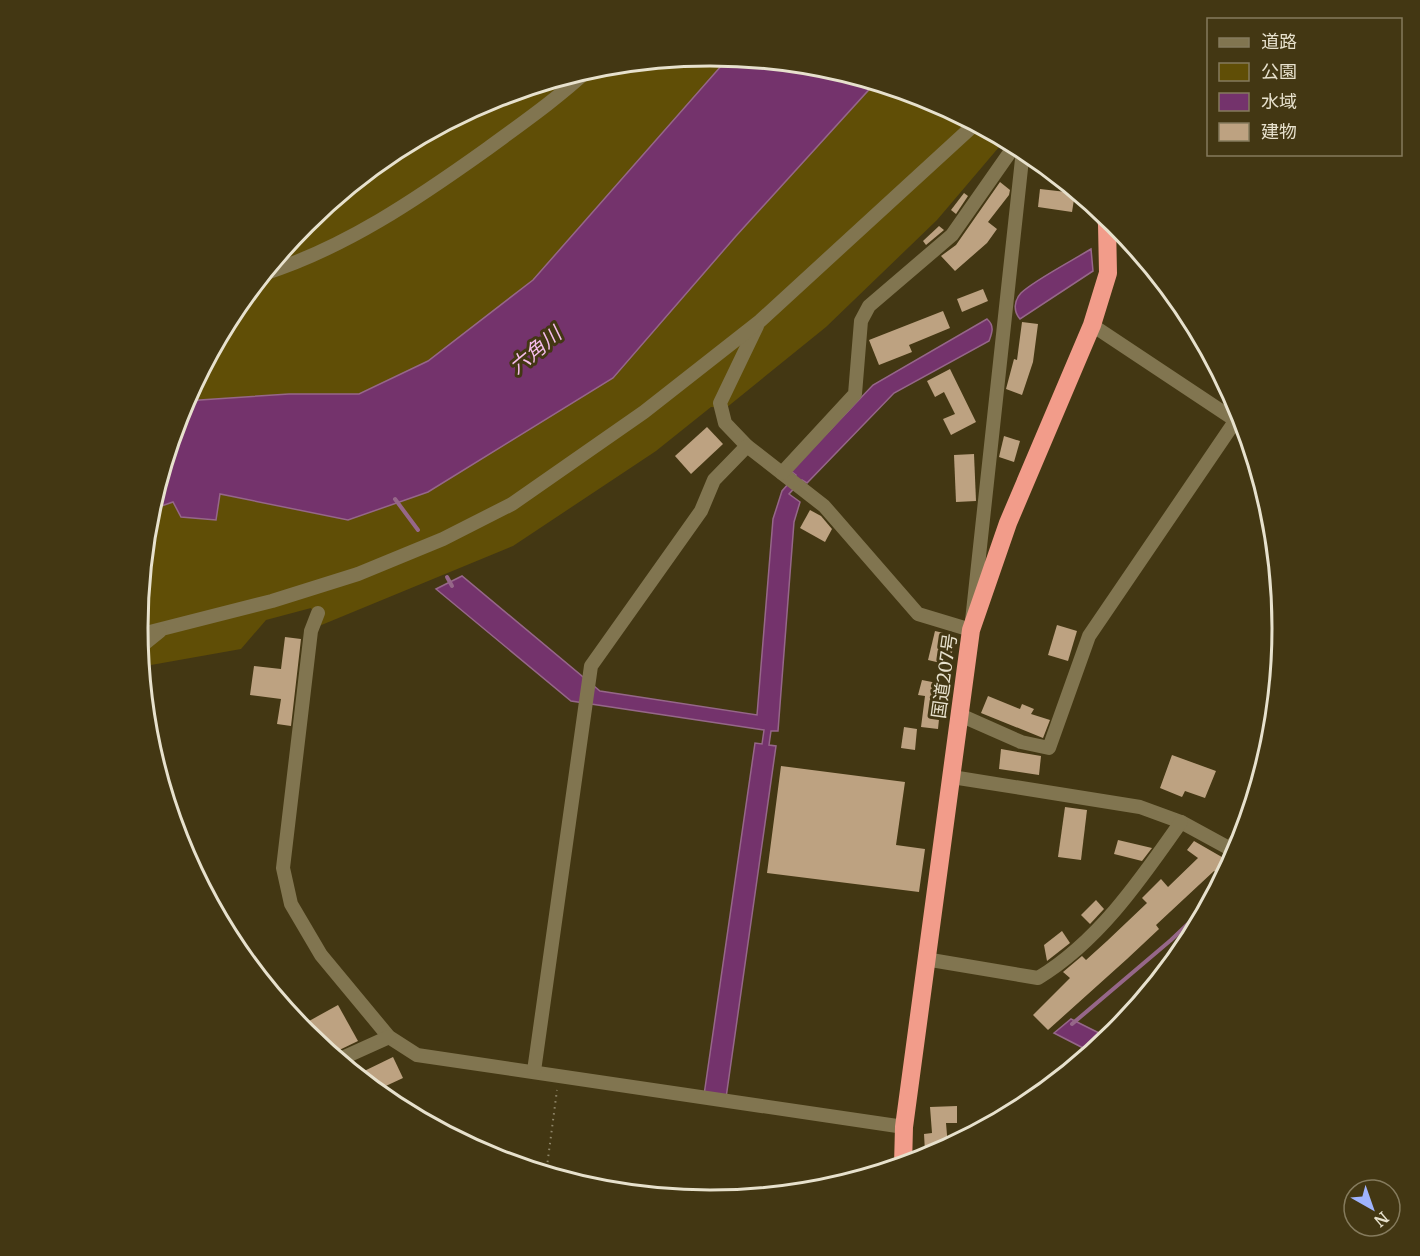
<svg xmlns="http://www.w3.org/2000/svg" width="1420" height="1256" font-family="Merriweather,'Noto Sans JP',serif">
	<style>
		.green { fill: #604e06 }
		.water { fill: #74336c; stroke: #966789; stroke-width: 1.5 }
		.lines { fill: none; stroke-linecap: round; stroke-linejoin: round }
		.stream { stroke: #966789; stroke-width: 4 }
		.building { fill: #bda281 }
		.path { stroke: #8e8568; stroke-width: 2; stroke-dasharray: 1.5 4.5; stroke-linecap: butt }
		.minor { stroke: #817550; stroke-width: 14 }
		.highway { stroke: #f29c8a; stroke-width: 18 }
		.labels { text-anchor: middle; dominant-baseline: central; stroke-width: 6; stroke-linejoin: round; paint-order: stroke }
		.street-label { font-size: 18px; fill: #e7e1cd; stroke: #433713 }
		.water-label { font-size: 20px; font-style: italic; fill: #f4bceb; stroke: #433713 }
		.rim { fill: none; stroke: #e7e1cd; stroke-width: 3 }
	</style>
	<rect width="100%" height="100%" fill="#433713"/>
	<g class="green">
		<path d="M710,56L729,57L533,280L428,361L359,394H289L185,401L234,310L305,223L336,198L368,182L491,99L599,66Z"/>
		<path d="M875,83L929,99L1005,140L937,220L826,327L726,408L711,407L656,451L513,546L319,626L311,608L266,620L241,649L151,665L142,674L138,628L150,510L173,502L219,494L348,520L613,378L736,236Z"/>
	</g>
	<g class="water">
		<path d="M729,57L822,67L875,83L736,236L613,378L428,492L348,520L220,494L216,520L181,517L173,502L150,510L185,401L289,394H359L428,361L533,280Z"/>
		<path d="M1091,249L1093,271L1020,319C1013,311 1014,301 1021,293C1033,281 1075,259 1091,249Z"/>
		<path d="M987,319C995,326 992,333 989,341L894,393L807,483L802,480L789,494L800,502L794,522L778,731H771L769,745L776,746L726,1098L704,1095L755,743L762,744L764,730L571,701L436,589L462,576L600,691L757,715L773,519L782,491L796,475L791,471L873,385Z"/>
		<path d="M1071,1019L1109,1038L1091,1052L1054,1033Z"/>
	</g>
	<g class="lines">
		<g class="stream">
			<path d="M395,499L418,530"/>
			<path d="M447,577L452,586"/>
			<path d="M1072,1024L1171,940L1209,904"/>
		</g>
	</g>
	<g class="building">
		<path d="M1000,182L1010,190L1009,195L988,222L997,229L987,243L955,271L941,256L956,245Z"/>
		<path d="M1040,189L1075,193L1072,212L1038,207Z"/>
		<path d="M964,193L968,196L956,214L951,210Z"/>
		<path d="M939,226L944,230L926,245L923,241Z"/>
		<path d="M983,289L988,301L962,312L957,299Z"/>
		<path d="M943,311L950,328L909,345L912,352L879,365L869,340Z"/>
		<path d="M1022,322L1038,324L1033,362L1022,395L1006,389L1014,359L1017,360Z"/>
		<path d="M950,369L976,422L951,435L943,419L955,414L944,392L935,397L927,381Z"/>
		<path d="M707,427L723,444L691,474L675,456Z"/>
		<path d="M1004,436L1020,441L1014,462L999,457Z"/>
		<path d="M974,454L976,501L956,502L954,455Z"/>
		<path d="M810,510L821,516L832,529L825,542L800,528Z"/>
		<path d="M1057,625L1077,631L1068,661L1048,655Z"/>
		<path d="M935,631L956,636L949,665L928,660Z"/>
		<path d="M285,637L301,639L291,726L277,724L281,699L250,695L254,666L281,669Z"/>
		<path d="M922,680L947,685L941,700L938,729L921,727L925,696L918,695Z"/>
		<path d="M988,696L1020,709L1022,704L1034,709L1031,714L1050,720L1043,738L981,713Z"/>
		<path d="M904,727L917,729L915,750L901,748Z"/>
		<path d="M1001,749L1041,756L1039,775L999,769Z"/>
		<path d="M1172,755L1216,771L1205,798L1185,791L1182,797L1160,788Z"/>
		<path d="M781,766L905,782L896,845L925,849L919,892L767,873Z"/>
		<path d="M1065,807L1087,810L1081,860L1058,857Z"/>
		<path d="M1118,840L1152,848L1142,861L1114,854Z"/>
		<path d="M1194,841L1227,860L1217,873L1214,871L1156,925L1159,929L1127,959L1048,1030L1033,1015L1070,978L1063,972L1082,956L1086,960L1107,941L1147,903L1142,898L1161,879L1168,887L1198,858L1187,850Z"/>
		<path d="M1096,900L1104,909L1090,924L1081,915Z"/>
		<path d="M1062,931L1070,943L1047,961L1044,945Z"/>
		<path d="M338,1005L358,1041L331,1054L300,1026Z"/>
		<path d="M393,1057L403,1078L375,1091L356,1075Z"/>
		<path d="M957,1106V1123H946L948,1147L939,1151L925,1152L924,1134L932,1133L930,1107Z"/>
	</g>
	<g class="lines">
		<path class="path" d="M546,1174L557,1090"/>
		<g class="minor">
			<path d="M263,274C345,248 417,199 487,149C521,124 557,99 588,70"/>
			<path d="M1092,325L1244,426"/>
			<path d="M757,326L720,403L725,423L747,446L824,506L918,614L971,630L1023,150"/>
			<path d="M782,473L855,394L861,321L869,306L952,235L1015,145"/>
			<path d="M318,613L311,631L283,868L291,904L321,955L389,1037L417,1055L904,1127"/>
			<path d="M138,635L272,601L358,574L443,539L512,504L644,412L760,321L975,124"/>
			<path d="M139,648L160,631"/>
			<path d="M960,715L1021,742L1049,748L1089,636L1240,414"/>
			<path d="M952,777L1140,807L1181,822L1236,852"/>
			<path d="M1230,848L1244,831"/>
			<path d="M925,959L1038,978C1099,941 1141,879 1181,822"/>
			<path d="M338,1060L389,1037"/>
			<path d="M534,1071L591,666L701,511L714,480L747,446"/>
		</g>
		<path class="highway" d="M903,1165L904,1127L971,630L1008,523L1092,325L1108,273L1107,224L1105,215"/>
	</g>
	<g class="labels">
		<g class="street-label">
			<text transform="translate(944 676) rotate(-82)">国道207号</text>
		</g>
		<g class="water-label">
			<text transform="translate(535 350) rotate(-40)">六角川</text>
		</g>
	</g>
	<path d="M0 0H1420V1256H0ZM148 628a562 562 0 1 1 1124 0a562 562 0 1 1-1124 0Z" fill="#433713" fill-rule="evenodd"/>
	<path class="rim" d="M148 628a562 562 0 1 1 1124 0a562 562 0 1 1-1124 0Z"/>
	<rect x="1207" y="18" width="195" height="138" fill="#433713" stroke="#857b5d" stroke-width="1.5"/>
	<rect x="1219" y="38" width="30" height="9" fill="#817550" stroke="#857b5d" stroke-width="1.5"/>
	<text x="1261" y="48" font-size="18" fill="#e7e1cd">道路</text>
	<rect x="1219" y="63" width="30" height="18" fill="#604e06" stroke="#857b5d" stroke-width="1.5"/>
	<text x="1261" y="78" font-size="18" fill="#e7e1cd">公園</text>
	<rect x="1219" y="93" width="30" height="18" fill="#74336c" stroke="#857b5d" stroke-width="1.5"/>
	<text x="1261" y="108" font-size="18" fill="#e7e1cd">水域</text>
	<rect x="1219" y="123" width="30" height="18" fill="#bda281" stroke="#857b5d" stroke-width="1.5"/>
	<text x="1261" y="138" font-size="18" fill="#e7e1cd">建物</text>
	<g transform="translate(1372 1208) rotate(140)"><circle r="28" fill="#433713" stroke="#857b5d" stroke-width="1.5"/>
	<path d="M0-4.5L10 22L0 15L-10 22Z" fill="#9fb3fd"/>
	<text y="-9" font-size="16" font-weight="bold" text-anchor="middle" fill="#e7e1cd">N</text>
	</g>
</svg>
